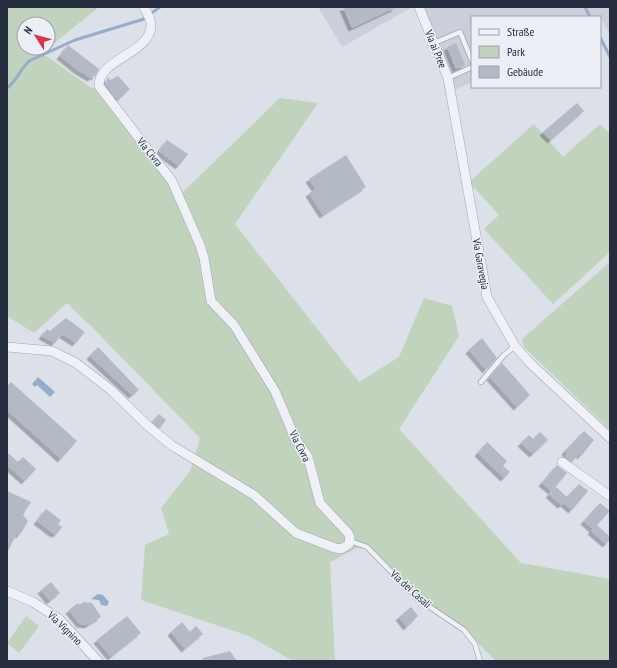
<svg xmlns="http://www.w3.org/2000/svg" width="617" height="668" font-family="'PT Sans Narrow',sans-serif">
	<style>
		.built { fill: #cacfda }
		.green { fill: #c1d2bd }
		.water { fill: #94adcb }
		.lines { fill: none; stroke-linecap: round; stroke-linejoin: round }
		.stream { stroke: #94adcb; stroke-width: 3 }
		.building { fill: #b3b9c5; filter: url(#shadow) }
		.lane-casing { stroke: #a1a7b2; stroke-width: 6 }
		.street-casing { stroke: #a1a7b2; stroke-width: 10 }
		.lane { stroke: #eff1f6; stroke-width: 4.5 }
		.street { stroke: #eff1f6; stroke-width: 9 }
		.labels { text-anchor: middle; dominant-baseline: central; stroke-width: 3; stroke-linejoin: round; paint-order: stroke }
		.street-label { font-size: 11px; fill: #252d3f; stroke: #eceff5 }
	</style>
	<defs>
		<filter id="shadow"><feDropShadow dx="-3.5" dy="3.5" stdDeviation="0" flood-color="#0004"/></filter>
	</defs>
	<rect width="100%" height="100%" fill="#dce0e8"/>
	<g class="built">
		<path d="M318,7H412L342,47Z"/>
		<path d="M419,7H610V35L603,21L600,22V17H472V82L450,92Z"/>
	</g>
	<g class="green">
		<path d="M7,7H99L48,48V24H24V48H48L42,53L90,87L101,90L169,175L178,197L280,98L318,103L235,224L359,382L399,357L424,298L452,306L459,336L399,429L521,563L610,579V661H496L470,635L418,599L363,545L330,562L335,661H293L249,636L141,600L145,545L169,534L161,508L190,471L200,438L95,330L67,303L34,333L7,316Z"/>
		<path d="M534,124L563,157L600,124L610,134V252L553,304L484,229L499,215L469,182Z"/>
		<path d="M610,262V430L524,347L522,339Z"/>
		<path d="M26,616L39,626L19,653L7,643Z"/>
	</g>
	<g class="water">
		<path d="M38,377L55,392L50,397L37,385L35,387L32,384Z"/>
		<path d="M98,594L103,595L109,602L107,606L101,605L99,600L91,599Z"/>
	</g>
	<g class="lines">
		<g class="stream">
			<path d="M585,7L590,17"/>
			<path d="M153,12L160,7"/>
			<path d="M600,37L610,57"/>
			<path d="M7,88C17,80 20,70 29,61L75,40L144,19"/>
		</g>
	</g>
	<g class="building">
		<path d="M343,7H397L352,28Z"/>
		<path d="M456,43L465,65L456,69L447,47Z"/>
		<path d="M68,45L99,69L95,77L94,76L91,78L79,71L60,56Z"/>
		<path d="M118,76L130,89L118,100L105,85L108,77L110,80Z"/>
		<path d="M577,103L584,111L551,140L543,132Z"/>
		<path d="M167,140L188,154L179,166L159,151Z"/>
		<path d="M346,155L366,187L323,215L309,193L316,189L309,179Z"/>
		<path d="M66,318L85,332L76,343L62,334L55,343L42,336L47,329L50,331Z"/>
		<path d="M482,338L497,358L486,370L469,350Z"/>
		<path d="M98,347L139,390L132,395L90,356Z"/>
		<path d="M502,363L530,395L517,407L490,377Z"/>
		<path d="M11,382L77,441L61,459L7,410V386Z"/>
		<path d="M159,414L166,420L160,428L152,422Z"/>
		<path d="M584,431L594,440L581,456L579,454L572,462L565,457L567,454L565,451Z"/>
		<path d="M540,432L548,440L533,454L521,443L529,435L533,439Z"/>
		<path d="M487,442L507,461L503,466L510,472L504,478L478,453Z"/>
		<path d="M7,452L18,462L23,457L36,469L25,481L7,465Z"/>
		<path d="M557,465L567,473L552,491L542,483Z"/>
		<path d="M579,484L588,491L572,510L564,503L561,505L549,494L556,487L567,497Z"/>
		<path d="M7,491L31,502L23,515L28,521L20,535L17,533L7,553Z"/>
		<path d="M600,503L610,511L596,526L597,525L610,537V540L606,544L591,531L593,529L584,521Z"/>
		<path d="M46,509L61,520L58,524L62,527L57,534L55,533L54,534L37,521Z"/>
		<path d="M51,582L60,593L50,601L41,590Z"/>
		<path d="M84,602L92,603L101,617L88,625L80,624L69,610L78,603L79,605Z"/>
		<path d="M411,607L418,616L407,627L399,617Z"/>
		<path d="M127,616L141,633L111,657L97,640Z"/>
		<path d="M182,622L190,632L196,626L203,634L185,649L171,632Z"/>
		<path d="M230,651L237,661H203V658Z"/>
	</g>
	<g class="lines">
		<g class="lane-casing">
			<g id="lane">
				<path d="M434,43L460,32L472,61"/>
				<path d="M448,78L472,67"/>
				<path d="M481,382L504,355L515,346"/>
				<path d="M350,541L367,547L418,599L464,630L475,644L480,661"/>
			</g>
		</g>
		<g class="street-casing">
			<g id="street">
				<path d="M419,7L448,78L487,297L515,346L530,363L610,438"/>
				<path d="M7,347L52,351L76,363L111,390L147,425L171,445L254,495L296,533L335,548L341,549L349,544L350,537L348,533L320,503L308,457L295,438L275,391L234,325L211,301L204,258L200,245L172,181L99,86C98,58 152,54 151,24C151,19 146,12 144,7"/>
				<path d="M562,462L610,496"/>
				<path d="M7,591L33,602L59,619L98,661"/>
			</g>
		</g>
		<use href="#lane" class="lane"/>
		<use href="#street" class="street"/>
	</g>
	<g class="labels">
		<g class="street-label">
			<text transform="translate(436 49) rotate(68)">Via ai Pree</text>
			<text transform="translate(150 152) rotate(51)">Via Civra</text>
			<text transform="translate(481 264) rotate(80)">Via Garavegia</text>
			<text transform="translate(300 446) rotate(63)">Via Civra</text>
			<text transform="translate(411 589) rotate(42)">Via dei Casali</text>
			<text transform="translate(65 628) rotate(44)">Via Vignino</text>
		</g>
	</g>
	<rect width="617" height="668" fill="none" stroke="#252d3f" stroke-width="16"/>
	<rect x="471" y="16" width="130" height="72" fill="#eceff5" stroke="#9ca1ac"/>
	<rect x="479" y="29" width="20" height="6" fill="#eff1f6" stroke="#9ca1ac"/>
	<text x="507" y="36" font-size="12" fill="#252d3f">Straße</text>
	<rect x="479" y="46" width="20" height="12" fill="#c1d2bd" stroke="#9ca1ac"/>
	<text x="507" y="56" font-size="12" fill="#252d3f">Park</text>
	<rect x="479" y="66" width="20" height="12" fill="#b3b9c5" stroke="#9ca1ac"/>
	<text x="507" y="76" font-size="12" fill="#252d3f">Gebäude</text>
	<g transform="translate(36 36) rotate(306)"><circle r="19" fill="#eceff5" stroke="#9ca1ac"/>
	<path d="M0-3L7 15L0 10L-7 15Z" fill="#d93548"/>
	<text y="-6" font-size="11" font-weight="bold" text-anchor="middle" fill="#252d3f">N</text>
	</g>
</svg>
